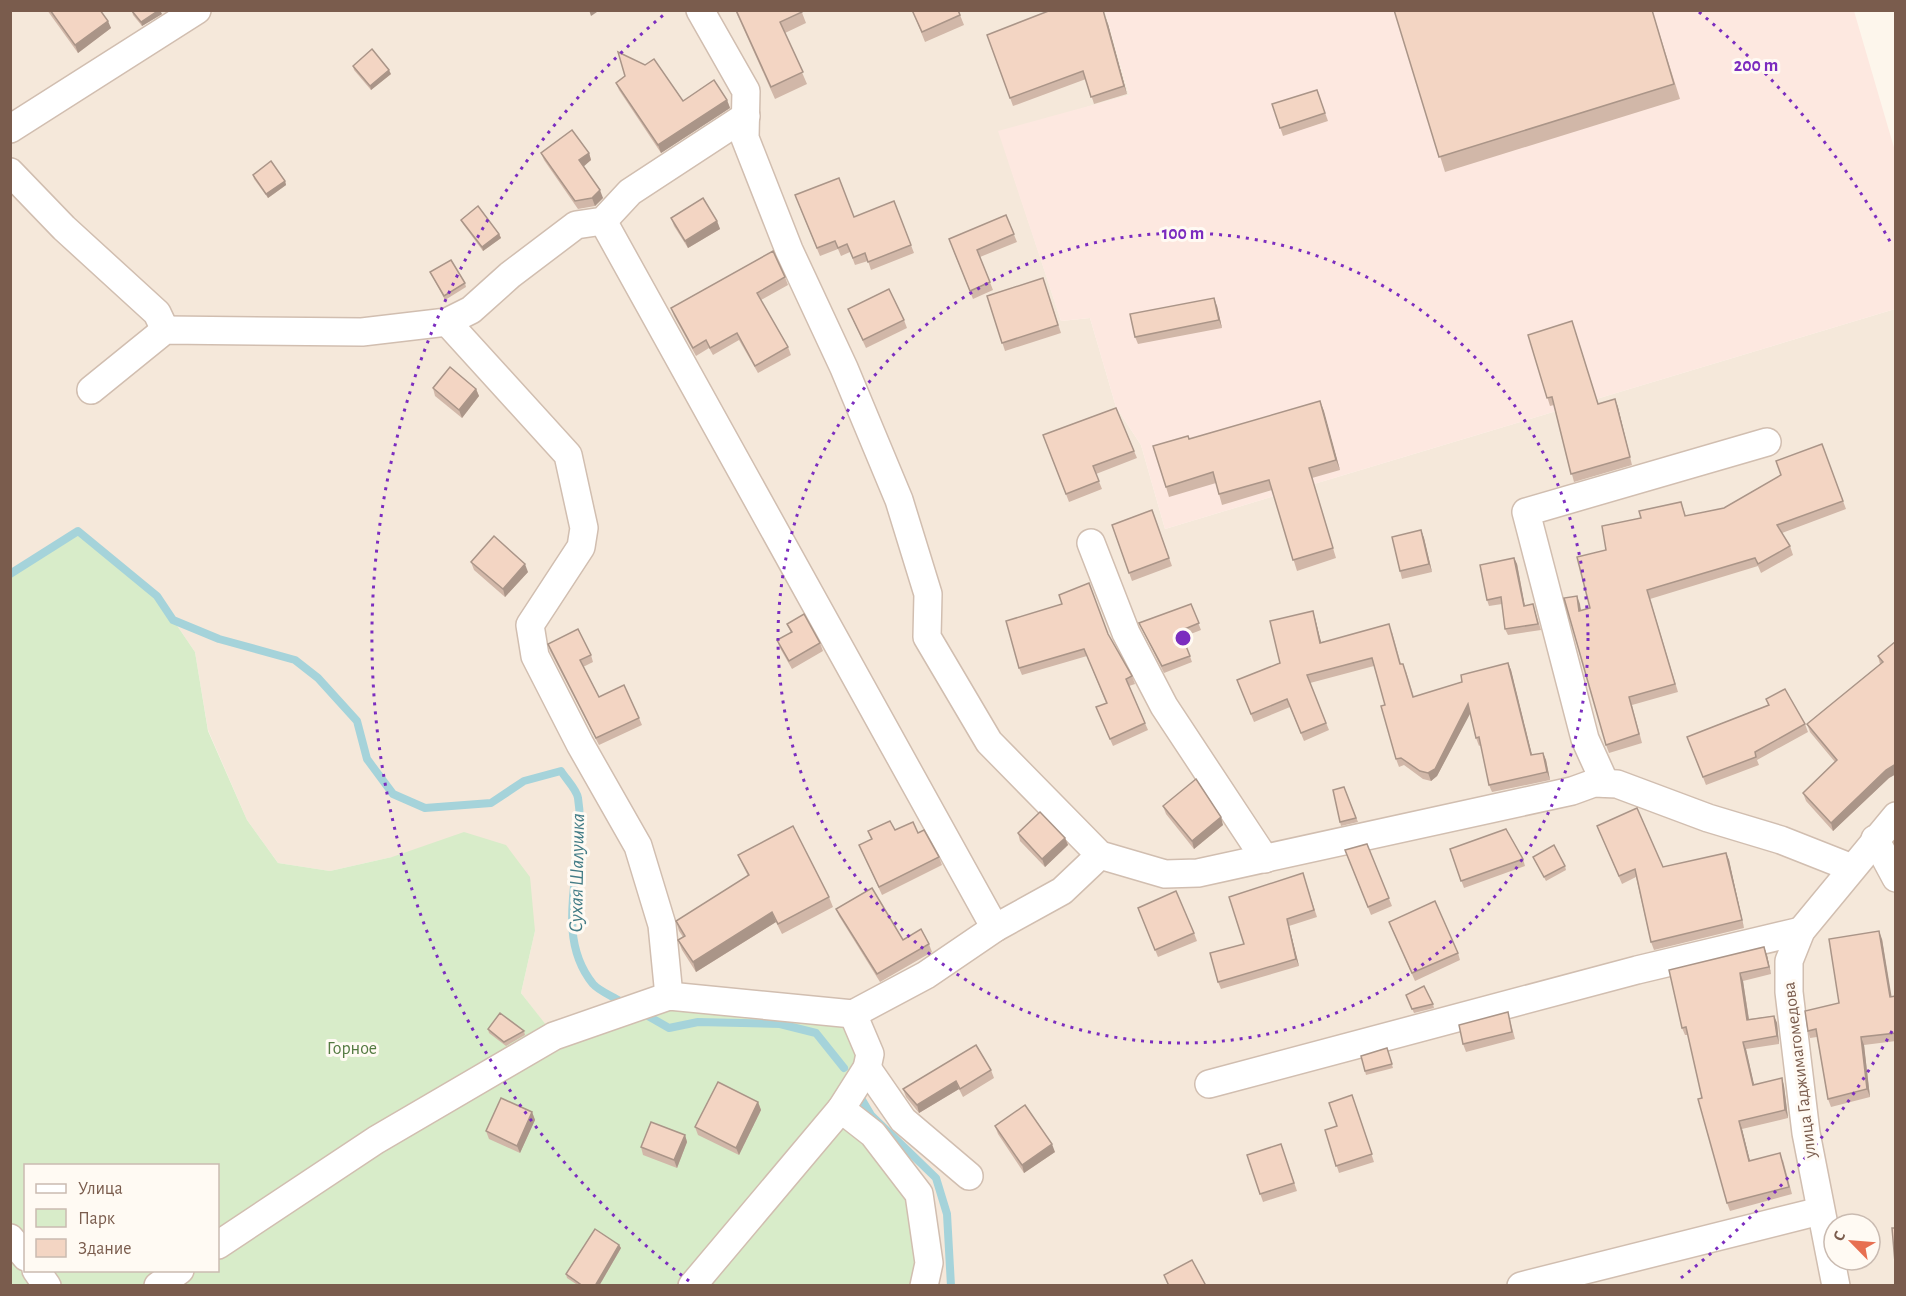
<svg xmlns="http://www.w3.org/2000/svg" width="1906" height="1296" font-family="'Alegreya Sans',sans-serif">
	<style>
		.residential { fill: #f5e8da; fill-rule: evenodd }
		.commercial { fill: #fde8e0 }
		.green { fill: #d8ecc9; fill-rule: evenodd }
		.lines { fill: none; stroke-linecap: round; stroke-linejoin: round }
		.stream { stroke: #a5d3da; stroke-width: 8 }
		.minor-casing { stroke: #d1beb0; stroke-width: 30 }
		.minor { stroke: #fff; stroke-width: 27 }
		.wall { fill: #d1b7a8 }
		.shaded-wall { fill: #aa9588 }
		.building { fill: #f3d5c3; stroke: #aa9588; stroke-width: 1.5 }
		.ring { fill: none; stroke: #7b2cbf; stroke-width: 3; stroke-dasharray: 3 6 }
		.labels { text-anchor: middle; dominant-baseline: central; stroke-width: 6; stroke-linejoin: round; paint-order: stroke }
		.park-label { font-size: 18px; fill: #537a41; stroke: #fffaf3 }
		.street-label { font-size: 18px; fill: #7a5c4d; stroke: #fffaf3 }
		.water-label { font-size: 20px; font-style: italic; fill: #437c86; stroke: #fffaf3 }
		.centre { fill: #7b2cbf; stroke: #fffaf3; stroke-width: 3 }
		.ring-label { font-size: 18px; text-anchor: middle; font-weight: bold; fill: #7b2cbf; stroke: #fffaf3; stroke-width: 6; stroke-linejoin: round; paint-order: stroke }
	</style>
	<rect width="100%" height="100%" fill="#fdf6ec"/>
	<path class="residential" d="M11,11H1105L1129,95L999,132L1061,321L1090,318L1116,407L1141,445L1165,529L1895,309V1285H924L554,1036L521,993L535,931L392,857L330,871L278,863L247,820L208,730L195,652L157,596L78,531L11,574ZM1834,1224H1870V1260H1834Z"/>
	<path class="commercial" d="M1105,11H1854L1895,151V309L1165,529L1141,445L1116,407L1090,318L1061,321L998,131L1129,95Z"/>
	<path class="green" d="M78,531L157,596L195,652L208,731L247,820L278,863L330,871L392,857L464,832L506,845L530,877L535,931L521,993L554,1035L669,996L853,1014L870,1054L841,1109L919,1194L924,1286H11V574ZM26,1166H218V1270H26Z"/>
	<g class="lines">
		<g class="stream">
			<path d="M10,574L78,531L157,596L173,620L219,639L295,660L318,678L357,721L367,759L393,794L425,808L491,803L524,781L561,771C566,779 577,790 578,798C588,859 550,931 593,984C599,991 612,996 620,1001"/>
			<path d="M648,1016L669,1028L698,1022L780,1024L816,1033L844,1068"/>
			<path d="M858,1093L871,1115L936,1178L947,1214L951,1286"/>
		</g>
		<g class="minor-casing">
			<g id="minor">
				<path d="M700,10L746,91L745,138L789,250L844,368L899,500L928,594L927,637L989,742L1100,855L1165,874L1198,873L1572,791L1594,783L1617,784L1708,818L1781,840L1852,868"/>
				<path d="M10,129L197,10"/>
				<path d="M10,172L64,228L157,313L165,330"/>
				<path d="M603,221L995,928"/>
				<path d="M447,322L568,455L584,528L581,547L530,625L535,656L580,744L638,846L662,925L669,996"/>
				<path d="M91,390L165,330L362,332L447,322L471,310L510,275L576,225L603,221L630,192L746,116"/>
				<path d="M1091,543L1126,633L1164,706L1265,859"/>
				<path d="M1605,783L1585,739L1526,512L1767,442"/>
				<path d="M1875,839L1896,878"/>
				<path d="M853,1014L870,1054L867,1068L841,1109L873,1134L919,1194L929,1263L924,1286"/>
				<path d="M867,1068L903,1120L969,1176"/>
				<path d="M1209,1084L1637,970L1801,931"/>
				<path d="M10,1238L26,1257"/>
				<path d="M218,1245L376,1140L554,1036L669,996L853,1014L926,975L995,928L1062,891L1100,855"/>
				<path d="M36,1270L47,1286"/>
				<path d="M158,1286L180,1270"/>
				<path d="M692,1286L841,1109"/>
				<path d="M1521,1286L1820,1211"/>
				<path d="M1836,1286L1806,1133L1789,992V961L1801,931L1896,816"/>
			</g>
		</g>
		<use href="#minor" class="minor"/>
	</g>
	<g class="wall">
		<path d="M47,10H100L111,28L78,53Z"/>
		<path d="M735,10H801L806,23L785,33L807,84L775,99Z"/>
		<path d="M912,10H958L964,25L925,42Z"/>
		<path d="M1394,10H1652L1680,99L1445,172Z"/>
		<path d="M132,11L162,14L142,26L133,15Z"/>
		<path d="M1108,24L1127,94L1094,104L1086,79L1013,106L987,35Z"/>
		<path d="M353,66L391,74L371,90L354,70Z"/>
		<path d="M616,83L683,101L727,100L730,108L661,153L619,90Z"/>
		<path d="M1317,90L1328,121L1283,136L1272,104Z"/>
		<path d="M541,153H589L591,160L583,166L603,198L595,206L578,209L544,160Z"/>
		<path d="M253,175L285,181L286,185L268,198L254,179Z"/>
		<path d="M894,201L914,253L871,270L868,261L855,265L850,252L841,256L838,249L820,256L798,203L854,217Z"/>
		<path d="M1006,215L1017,242L980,257L993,290L973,299L952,247Z"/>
		<path d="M671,218L717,221L720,229L688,248L674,226Z"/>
		<path d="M461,220L499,234L501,238L483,251L463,224Z"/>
		<path d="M430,272L465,283L466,287L445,300Z"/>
		<path d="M785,277L788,285L761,300L788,347L791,355L758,373L739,340L713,355L709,348L696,356L674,316L671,308Z"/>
		<path d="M1043,278L1061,333L1005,351L987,296Z"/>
		<path d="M1217,306L1222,328L1138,344L1135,337Z"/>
		<path d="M848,309L904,320L907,328L866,348Z"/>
		<path d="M1528,335L1599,404L1615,399L1632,465L1574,482L1554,405L1550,406Z"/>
		<path d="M433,388L476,389L479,396L462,418L435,396Z"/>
		<path d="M1320,401L1340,470L1312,478L1336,558L1297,571L1272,490L1222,505L1216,483L1169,497L1166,487L1189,439Z"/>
		<path d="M1116,408L1137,458L1096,474L1102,489L1069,502L1043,435Z"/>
		<path d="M1822,444L1846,509L1782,533L1790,546L1793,555L1761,573L1758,566L1650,599L1678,692L1632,705L1642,743L1609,753L1606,745L1577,596L1581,611L1590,608L1606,550L1641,518L1681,502L1686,516L1724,508L1781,475Z"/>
		<path d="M1152,510L1172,566L1132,581L1112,525Z"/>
		<path d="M1421,530L1424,538L1432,572L1402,579L1400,571Z"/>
		<path d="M1514,558L1517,564L1525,606L1535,611L1541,630L1508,635L1505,629L1502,604L1489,606L1487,600Z"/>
		<path d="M471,562L528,572L505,597L474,570Z"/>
		<path d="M1062,604L1108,634L1132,676L1135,684L1129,686L1148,730L1113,746L1096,707L1106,703L1087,656L1022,675L1019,668Z"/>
		<path d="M1191,604L1201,630L1183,637L1192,662L1164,673L1139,623Z"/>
		<path d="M1315,618L1321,642L1392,632L1401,664L1406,671L1414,697L1462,682L1508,663L1511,670L1532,755L1543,753L1546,760L1550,780L1492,792L1489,785L1481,745L1479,746L1476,738L1470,713L1437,776L1431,781L1423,779L1404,765L1399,767L1396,759L1385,705L1374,666L1310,683L1329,730L1304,741L1290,707L1254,722L1237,680L1280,663Z"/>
		<path d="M787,624L820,643L823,651L792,669L780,648L777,640L791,633Z"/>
		<path d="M1896,641V774L1889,778L1833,831L1806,801L1803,793L1835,762L1810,732L1807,724L1880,664L1878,656Z"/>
		<path d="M548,644L591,655L593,662L583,667L599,697L639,718L642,725L599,745L550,651Z"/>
		<path d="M1766,699L1805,724L1808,732L1757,760L1759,765L1706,785L1687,737L1768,705Z"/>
		<path d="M1344,787L1358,822L1341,826L1340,822Z"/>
		<path d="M1163,806L1223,825L1194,849L1166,814Z"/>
		<path d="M1597,826L1663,867L1726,853L1729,860L1744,928L1654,950L1651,942L1636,877L1622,884Z"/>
		<path d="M895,830L918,833L939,857L942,865L882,895L859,845L871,839L868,831Z"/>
		<path d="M1018,833L1065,838L1068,845L1045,867L1020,841Z"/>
		<path d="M1367,844L1392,906L1371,915L1345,850Z"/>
		<path d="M1450,849L1523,859L1525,866L1464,888Z"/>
		<path d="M738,855L829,897L833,907L782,934L776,922L696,972L682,950L678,940L683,937L679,931L676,921L748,876L742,864Z"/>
		<path d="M1533,857L1565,866L1566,870L1546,881Z"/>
		<path d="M1303,873L1317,917L1289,926L1299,966L1221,989L1218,982L1244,944Z"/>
		<path d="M1138,908L1194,933L1197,941L1158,957Z"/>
		<path d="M836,909L903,940L929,944L932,952L880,982L839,916Z"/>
		<path d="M1389,922L1458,953L1460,960L1415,981Z"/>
		<path d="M1882,939L1891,997L1896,996V1041L1864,1045L1870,1097L1831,1107L1828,1099L1817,1037L1810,1038L1808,1031L1839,1003Z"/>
		<path d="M1764,947L1767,955L1771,974L1743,981L1749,1019L1774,1016L1777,1023L1779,1044L1746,1049L1754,1085L1782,1078L1784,1086L1788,1118L1742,1129L1750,1161L1783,1160L1792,1194L1730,1211L1727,1203L1688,1035H1685L1682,1028Z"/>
		<path d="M1406,995L1433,1004L1434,1008L1414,1013Z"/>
		<path d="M1510,1020L1515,1039L1466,1052L1463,1044Z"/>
		<path d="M488,1029L524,1031L525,1035L506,1046L489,1033Z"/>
		<path d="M1387,1048L1393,1068L1366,1075L1361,1056Z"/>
		<path d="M991,1070L994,1078L963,1097L959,1089L919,1113L906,1097L903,1089Z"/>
		<path d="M1352,1095L1374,1162L1339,1173L1325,1130L1337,1126Z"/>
		<path d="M758,1102L761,1110L739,1155L698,1135L695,1127Z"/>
		<path d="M532,1112L535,1120L520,1153L489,1139L486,1131Z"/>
		<path d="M995,1126L1055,1152L1024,1173L998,1134Z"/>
		<path d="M685,1135L687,1142L677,1168L643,1155L641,1147Z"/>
		<path d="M1281,1144L1297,1191L1263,1202L1247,1155Z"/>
		<path d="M619,1245L621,1248L599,1286H579L567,1278L566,1274Z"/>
	</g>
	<g class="shaded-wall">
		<path d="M159,10H160L162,14L142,26L141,22Z"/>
		<path d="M589,10H600L591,16Z"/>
		<path d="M1105,16L1108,24L1127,94L1124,86Z"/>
		<path d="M108,21L111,28L78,53L75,45Z"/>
		<path d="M389,70L391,74L371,90L370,86Z"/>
		<path d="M727,100L730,108L661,153L658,145Z"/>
		<path d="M589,153L591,160L582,168L579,160Z"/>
		<path d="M285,181L286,185L268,198L266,194Z"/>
		<path d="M600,190L603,198L595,206L592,198Z"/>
		<path d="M717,221L720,229L688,248L685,241Z"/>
		<path d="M499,234L501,238L483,251L482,247Z"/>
		<path d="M1214,298L1217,306L1222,328L1219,320Z"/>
		<path d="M476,389L479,396L462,418L459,410Z"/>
		<path d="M1615,399L1618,407L1632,465L1630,457Z"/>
		<path d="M1320,401L1324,411L1340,470L1336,460Z"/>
		<path d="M1421,530L1424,538L1432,572L1429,564Z"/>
		<path d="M1514,558L1517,564L1526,612L1524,606Z"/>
		<path d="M525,564L528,572L505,597L503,589Z"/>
		<path d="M1577,596L1580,604L1582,619L1579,611Z"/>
		<path d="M1313,611L1315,618L1323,650L1320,643Z"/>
		<path d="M1508,663L1511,670L1534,763L1531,755Z"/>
		<path d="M1468,704L1471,712L1437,776L1431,781L1428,773Z"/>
		<path d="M1543,753L1546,760L1550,780L1547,772Z"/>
		<path d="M1896,764V774L1889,778L1833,831L1831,823L1886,770Z"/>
		<path d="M1221,817L1223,825L1194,849L1192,841Z"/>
		<path d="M1065,838L1068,845L1045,867L1042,859Z"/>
		<path d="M1726,853L1729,860L1744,928L1742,920Z"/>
		<path d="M772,912L776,922L696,972L693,962Z"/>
		<path d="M1287,919L1289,926L1299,966L1296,959Z"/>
		<path d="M1879,931L1882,939L1893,1005L1890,997Z"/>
		<path d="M1764,947L1767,955L1771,974L1769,967Z"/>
		<path d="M1740,973L1743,981L1750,1027L1747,1020Z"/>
		<path d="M1774,1016L1777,1023L1779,1044L1777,1036Z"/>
		<path d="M1861,1037L1864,1045L1870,1097L1867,1089Z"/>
		<path d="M1743,1042L1746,1049L1756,1093L1753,1085Z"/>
		<path d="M1782,1078L1784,1086L1788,1118L1785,1110Z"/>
		<path d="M956,1081L959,1089L919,1113L917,1105Z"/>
		<path d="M758,1102L761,1110L739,1155L736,1148Z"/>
		<path d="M532,1112L535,1120L520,1153L517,1146Z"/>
		<path d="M1739,1121L1742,1129L1752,1169L1749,1161Z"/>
		<path d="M685,1135L687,1142L677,1168L674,1160Z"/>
		<path d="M1052,1144L1055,1152L1024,1173L1022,1165Z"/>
		<path d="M619,1245L621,1248L599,1286H595Z"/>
	</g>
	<g class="building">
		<path d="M50,10H100L108,21L75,45Z"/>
		<path d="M133,10H159L141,22L132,11Z"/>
		<path d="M736,10H801L802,12L780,22L803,72L771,87Z"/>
		<path d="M912,10H958L960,15L922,32Z"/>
		<path d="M1051,10H1103L1124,86L1091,97L1083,71L1010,98L987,35Z"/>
		<path d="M1394,10H1652L1674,84L1439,157Z"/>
		<path d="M372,49L389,70L370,86L353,66Z"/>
		<path d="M618,52L645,65L654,59L683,101L714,80L727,100L658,145L616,83L625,76Z"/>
		<path d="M1317,90L1325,113L1280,128L1272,104Z"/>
		<path d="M572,130L589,153L579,160L600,190L592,198L575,201L541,153Z"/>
		<path d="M271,161L285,181L266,194L253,175Z"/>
		<path d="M839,178L854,217L894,201L911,245L868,262L865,253L853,258L847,244L838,248L835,241L817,248L795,195Z"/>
		<path d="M703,198L717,221L685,241L671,218Z"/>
		<path d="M478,206L499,234L482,247L461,220Z"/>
		<path d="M1006,215L1014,234L977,250L990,282L970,291L949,239Z"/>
		<path d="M773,251L785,277L757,293L788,347L755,366L737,333L710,348L706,340L693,348L671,308Z"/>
		<path d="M451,260L465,283L444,296L430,272Z"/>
		<path d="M1043,278L1058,325L1002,343L987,296Z"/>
		<path d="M889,289L904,320L863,340L848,309Z"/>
		<path d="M1214,298L1219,320L1135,337L1130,314Z"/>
		<path d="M1572,321L1598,404L1615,399L1630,457L1571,474L1552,397L1547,398L1528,335Z"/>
		<path d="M450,367L476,389L459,410L433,388Z"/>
		<path d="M1320,401L1336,460L1309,468L1333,548L1293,560L1269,480L1219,494L1213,472L1166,487L1153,446L1188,436L1189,439Z"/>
		<path d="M1116,408L1134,451L1093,466L1099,481L1066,494L1043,435Z"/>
		<path d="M1822,444L1843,501L1777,525L1790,546L1758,564L1755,558L1647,590L1675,684L1629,697L1639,734L1606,745L1564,598L1577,596L1579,611L1590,608L1577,557L1606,550L1602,526L1641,518L1639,511L1681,502L1685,516L1724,508L1781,475L1776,461Z"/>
		<path d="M1152,510L1169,558L1129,573L1112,525Z"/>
		<path d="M1421,530L1429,564L1400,571L1392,537Z"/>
		<path d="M494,536L525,564L503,589L471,562Z"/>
		<path d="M1514,558L1524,606L1533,604L1538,624L1505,629L1501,597L1487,600L1480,565Z"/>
		<path d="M1089,583L1108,634L1132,676L1126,679L1145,723L1110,739L1096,707L1107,703L1084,649L1019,668L1006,621L1062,604L1059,595Z"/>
		<path d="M1191,604L1199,623L1180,631L1190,656L1162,666L1139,623Z"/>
		<path d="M1313,611L1320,643L1389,624L1400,664H1403L1413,697L1462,682L1461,675L1508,663L1531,755L1543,753L1547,772L1489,785L1479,737L1476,738L1468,704L1435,769L1428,773L1420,771L1401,758L1396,759L1381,706L1385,705L1372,658L1307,675L1326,723L1301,733L1287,699L1251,714L1237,680L1280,663L1270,621Z"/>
		<path d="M804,614L820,643L789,661L777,640L792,632L787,624Z"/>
		<path d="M578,629L591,655L580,660L599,697L624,685L639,718L596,738L548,644Z"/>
		<path d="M1896,641V764L1886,770L1831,823L1803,793L1837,760L1807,724L1883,662L1878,656Z"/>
		<path d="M1785,689L1805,724L1755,752L1756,757L1703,777L1687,737L1769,705L1766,699Z"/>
		<path d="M1196,779L1221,817L1192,841L1163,806Z"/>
		<path d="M1344,787L1356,818L1340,822L1333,790Z"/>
		<path d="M1637,808L1663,867L1726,853L1742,920L1651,942L1635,869L1619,876L1597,826Z"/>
		<path d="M1040,812L1065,838L1042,859L1018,833Z"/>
		<path d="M890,821L895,830L913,822L918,833L924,830L939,857L879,887L859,845L872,839L868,831Z"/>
		<path d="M793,826L829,897L778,924L772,912L693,962L678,940L685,936L676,921L749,875L738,855Z"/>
		<path d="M1506,829L1523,859L1461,881L1450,849Z"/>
		<path d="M1367,844L1389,898L1368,907L1345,850Z"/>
		<path d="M1554,845L1565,866L1544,877L1533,857Z"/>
		<path d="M1303,873L1314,910L1287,919L1296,959L1218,982L1210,953L1244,944L1229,897Z"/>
		<path d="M872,888L903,940L921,929L929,944L877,974L836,909Z"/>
		<path d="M1176,891L1194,933L1155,950L1138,908Z"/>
		<path d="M1435,901L1458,953L1412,973L1389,922Z"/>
		<path d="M1879,931L1890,997L1896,996V1033L1861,1037L1867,1089L1828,1099L1816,1029L1808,1031L1805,1011L1839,1003L1829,939Z"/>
		<path d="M1764,947L1769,967L1740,973L1747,1020L1774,1016L1777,1036L1743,1042L1753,1085L1782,1078L1785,1110L1739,1121L1749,1161L1780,1153L1789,1187L1727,1203L1698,1099L1702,1098L1686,1027L1682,1028L1669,970Z"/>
		<path d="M1424,986L1433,1004L1412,1009L1406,995Z"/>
		<path d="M1508,1012L1512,1032L1463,1044L1459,1025Z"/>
		<path d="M500,1013L524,1031L504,1042L488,1029Z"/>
		<path d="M976,1045L991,1070L960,1089L956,1081L917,1105L903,1089Z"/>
		<path d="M1387,1048L1392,1064L1365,1071L1361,1056Z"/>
		<path d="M718,1082L758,1102L736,1148L695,1127Z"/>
		<path d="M1352,1095L1372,1154L1336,1166L1325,1130L1337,1126L1329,1103Z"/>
		<path d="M501,1098L532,1112L517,1146L486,1131Z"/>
		<path d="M1025,1105L1052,1144L1022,1165L995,1126Z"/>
		<path d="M651,1122L685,1135L674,1160L641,1147Z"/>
		<path d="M1281,1144L1294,1183L1260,1194L1247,1155Z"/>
		<path d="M1892,1228H1896V1274Z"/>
		<path d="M595,1229L619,1245L595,1286H583L566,1274Z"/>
		<path d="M1192,1260L1205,1284L1202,1286H1169L1164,1275Z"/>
	</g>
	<g class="ring">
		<circle cx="1183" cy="638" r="405"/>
		<path d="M1892 1031A811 811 0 0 1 1677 1281M689 1281A811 811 0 0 1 667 12M1699 12A811 811 0 0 1 1892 245"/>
	</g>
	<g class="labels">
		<g class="park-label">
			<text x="352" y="1049">Горное</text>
		</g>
		<g class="street-label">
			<text transform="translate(1800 1070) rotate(-97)">улица Гаджимагомедова</text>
		</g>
		<g class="water-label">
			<text transform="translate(577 873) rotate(-89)">Сухая Шалушка</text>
		</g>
	</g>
	<circle cx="1183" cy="638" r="9" class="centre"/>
	<g class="ring-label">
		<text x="1756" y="71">200 m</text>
		<text x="1183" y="239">100 m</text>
	</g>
	<rect width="1906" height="1296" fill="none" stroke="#7a5c4d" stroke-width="24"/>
	<rect x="24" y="1164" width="195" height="108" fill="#fffaf3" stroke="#cabbb1" stroke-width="1.5"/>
	<rect x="36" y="1184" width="30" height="9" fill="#ffffff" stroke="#cabbb1" stroke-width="1.5"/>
	<text x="78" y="1194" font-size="18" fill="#7a5c4d">Улица</text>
	<rect x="36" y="1209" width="30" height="18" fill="#d8ecc9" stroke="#cabbb1" stroke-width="1.5"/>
	<text x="78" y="1224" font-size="18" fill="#7a5c4d">Парк</text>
	<rect x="36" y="1239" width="30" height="18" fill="#f3d5c3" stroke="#cabbb1" stroke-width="1.5"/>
	<text x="78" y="1254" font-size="18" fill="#7a5c4d">Здание</text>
	<g transform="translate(1852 1242) rotate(295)"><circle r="28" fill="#fffaf3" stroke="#cabbb1" stroke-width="1.5"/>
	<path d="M0-4.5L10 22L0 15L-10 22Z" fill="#e76f51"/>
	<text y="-9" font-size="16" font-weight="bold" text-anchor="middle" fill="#7a5c4d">С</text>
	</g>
</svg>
